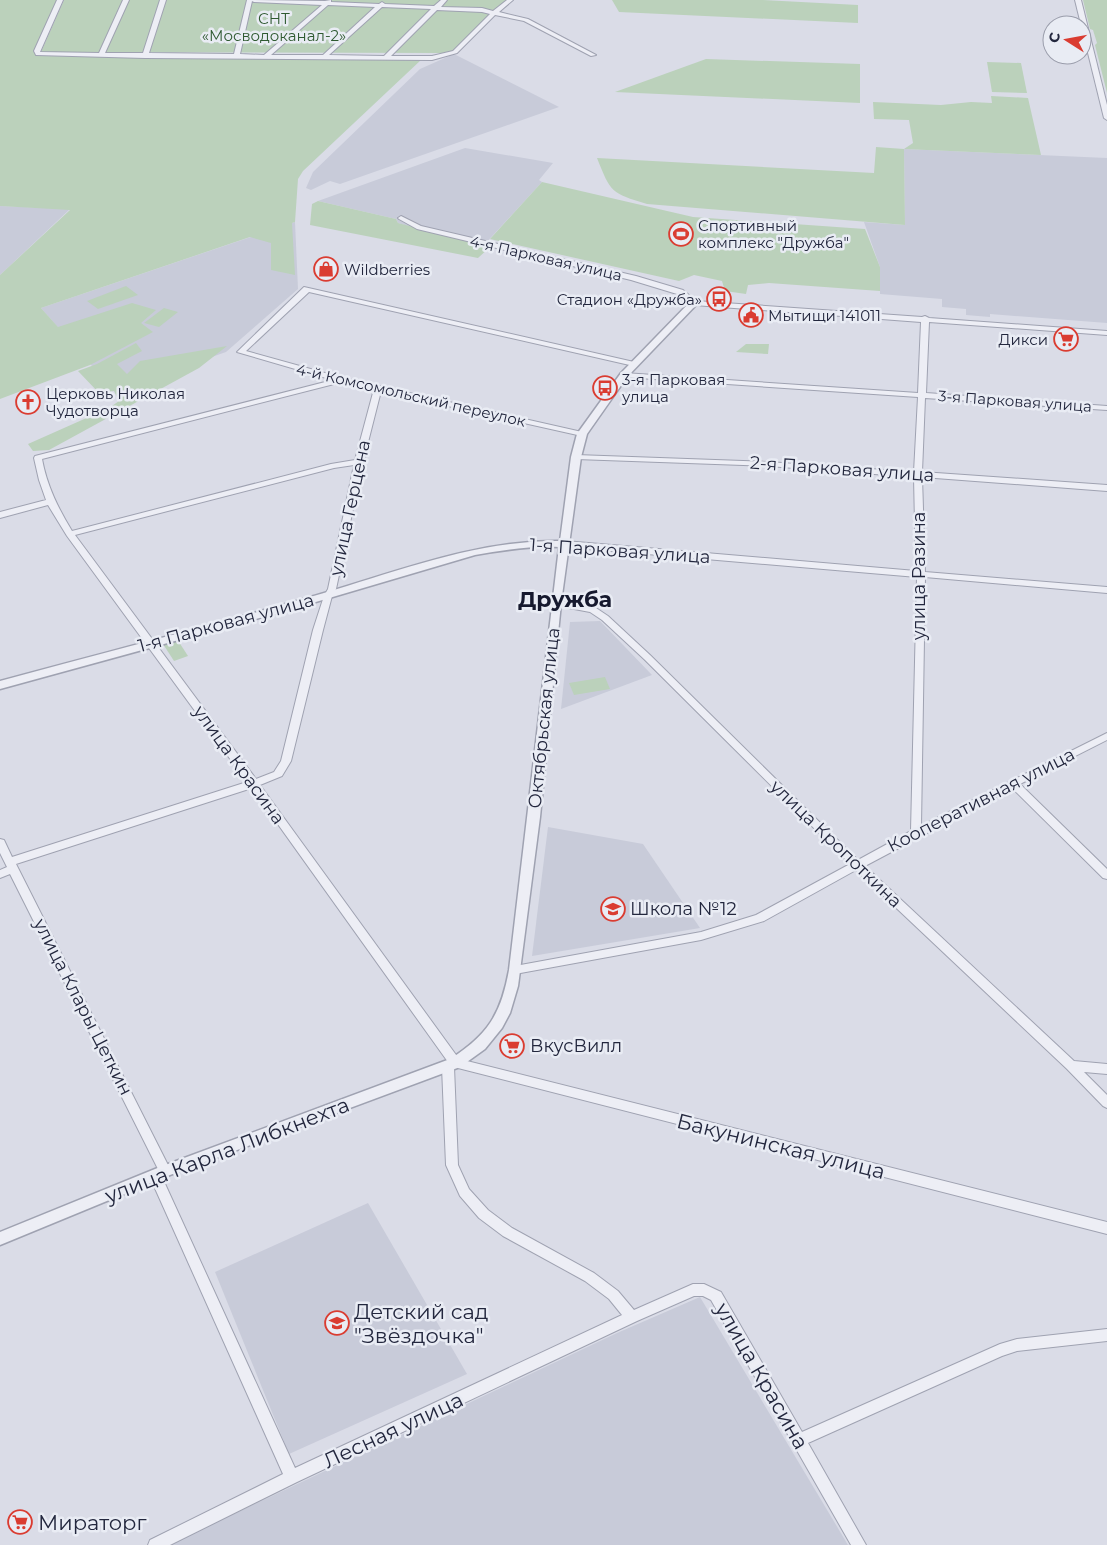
<svg xmlns="http://www.w3.org/2000/svg" width="1107" height="1545" font-family="Montserrat,sans-serif">
	<style>
		.built { fill: #c8cbd9 }
		.green { fill: #bbd1bb }
		.lines { fill: none; stroke-linecap: round; stroke-linejoin: round }
		.minor-casing { stroke: #9fa2b1; stroke-width: 2 }
		.tertiary-casing { stroke: #9fa2b1; stroke-width: 3 }
		.minor { fill: #edeef5; fill-rule: evenodd }
		.tertiary { fill: #edeef5; fill-rule: evenodd }
		.labels { text-anchor: middle; dominant-baseline: central; stroke-width: 5; stroke-linejoin: round; paint-order: stroke }
		.far-park-label { font-size: 15px; fill: #2f5a31; stroke: #e9ecf4 }
		.far-poi-label { font-size: 15px; fill: #23273e; stroke: #e9ecf4; text-anchor: start }
		.far-street-label { font-size: 15px; fill: #23273e; stroke: #e9ecf4 }
		.street-label { font-size: 18px; fill: #23273e; stroke: #e9ecf4 }
		.poi-label { font-size: 18px; fill: #23273e; stroke: #e9ecf4; text-anchor: start }
		.near-street-label { font-size: 21px; fill: #23273e; stroke: #e9ecf4 }
		.near-poi-label { font-size: 21px; fill: #23273e; stroke: #e9ecf4; text-anchor: start }
		.district-label { font-size: 22px; font-weight: bold; fill: #16192e; stroke: #e9ecf4 }
	</style>
	<rect width="100%" height="100%" fill="#dadce7"/>
	<g class="built">
		<path d="M454,54L559,107L340,184L330,181L311,190L306,188L313,172L420,69Z"/>
		<path d="M465,148L553,163L539,180L542,182L484,245L417,229L398,223L396,219L318,201Z"/>
		<path d="M904,149L1107,158V323L990,314V317L966,315V309L942,307V299L880,294V267L864,222L905,225Z"/>
		<path d="M0,206L70,209L0,275Z"/>
		<path d="M295,222L298,289L226,352L114,391L41,308Z"/>
		<path d="M600,621L652,675L561,709L570,622Z"/>
		<path d="M548,827L643,844L700,928L532,956Z"/>
		<path d="M368,1203L467,1374L289,1454L215,1272Z"/>
		<path d="M700,1297L848,1545H168L617,1333Z"/>
	</g>
	<g class="green">
		<path d="M0,0H58L37,49L35,55L38,56L421,58V60L303,171L298,179L295,222L292,223L295,275L271,270V243L250,237L41,308L58,327L132,303L156,310L141,323L153,332L90,365L0,399V275L70,210L0,206Z"/>
		<path d="M64,0H507L453,51L446,53L41,52Z"/>
		<path d="M612,0H763L858,5V23L619,12Z"/>
		<path d="M1083,0H1107V93L1095,45L1097,43L1093,30L1090,29Z"/>
		<path d="M706,59L860,64V103L615,92Z"/>
		<path d="M987,62L1021,63L1027,93L992,92Z"/>
		<path d="M991,96L1028,98L1041,155L904,149L905,225L647,204C611,193 611,193 597,158L874,173L876,147L904,149L913,143L909,120L874,119L873,102L941,105L971,102L992,103Z"/>
		<path d="M542,182L693,217L865,229L880,267V291L769,283L748,285L746,294L725,291L722,281L694,275L679,281L490,239Z"/>
		<path d="M318,201L396,219L398,223L490,247L478,258L310,225L312,204Z"/>
		<path d="M126,286L138,295L98,309L87,301Z"/>
		<path d="M164,308L178,312L159,327L144,323Z"/>
		<path d="M136,343L142,351L117,364L127,374L140,361L227,346L199,368L49,450L33,451L28,444L109,408L119,401L114,391L99,393L78,371L97,364Z"/>
		<path d="M746,344H769L768,354L736,352Z"/>
		<path d="M177,639L188,656L174,661L163,644Z"/>
		<path d="M605,677L610,689L574,695L569,683Z"/>
	</g>
	<g class="lines">
		<g class="minor-casing">
			<g id="minor">
				<path d="M57,0H63L40,52L99,53L123,0H129L105,53H143L160,0H166L149,53L234,54L247,0L325,1L331,0V2L379,4L382,2L385,4L434,6L441,0H447L441,7L482,8L493,11L507,0H513L499,12L528,19L596,55L591,56L524,21L495,15L457,53L432,60L145,58L36,55L34,51ZM252,1L254,2L322,5L264,55L240,54ZM328,5L375,7L323,55H271ZM382,7L431,9L384,56L329,55ZM437,10L482,12L490,14L453,51L432,56H391Z"/>
				<path d="M1075,0H1081L1107,105V120L1104,118Z"/>
				<path d="M401,216L421,226L636,276L683,290L696,301L922,317L925,316L929,318L1107,331V335L929,322L926,393L1107,406V410L925,398L922,472L1107,485V491L922,477L925,572L1107,587V593L925,577L921,826L1107,733V740L1020,784L1107,869V879L1103,878L1012,788L865,866L1074,1061L1107,1064V1074L1084,1072L1107,1095V1108L1103,1106L1067,1069L856,870L764,921L701,940L515,974L511,973L509,970L511,967L515,966L701,932L756,915L850,864L644,659L602,620L590,612L553,605L551,603L553,601L556,600L596,608L608,616L650,655L858,860L911,831L917,577L565,547L561,544L565,541L916,571L914,477L768,466L576,459L572,457L576,455L768,462L914,472L918,397L624,377L620,375L624,373L918,393L921,322L694,305L677,294L631,280L417,229L399,219L398,218Z"/>
				<path d="M304,287L634,362L638,364L634,366L309,292L246,351L343,378L582,432L586,434L582,436L381,391L363,462L336,589L332,596L323,630L291,761L282,776L260,785L459,1059L1107,1222V1234L454,1067L458,1165L469,1189L488,1210L512,1228L594,1273L618,1291L634,1310L693,1284H704L721,1292L802,1432L1000,1344L1017,1339L1107,1329V1341L1017,1351L1002,1356L808,1443L866,1545H851L711,1300L703,1296H694L637,1321L297,1482L170,1545H148L150,1540L283,1474L149,1175L151,1171L155,1170L159,1171L10,874L0,878V870L7,867L0,853V839L4,840L12,857L247,782L67,536L48,505L0,518V512L46,500L39,480L34,458L35,456L333,380L237,352ZM342,382L374,389L355,460L331,464L72,531C58,508 47,486 42,459ZM354,465L328,589L324,596L313,630L281,761L274,772L256,779L75,535L334,468ZM252,788L448,1062L444,1064L442,1067L446,1165L460,1196L479,1218L503,1236L585,1281L609,1299L622,1315L295,1468L161,1175L165,1176L169,1175L171,1171L16,864Z"/>
			</g>
		</g>
		<g class="tertiary-casing">
			<path id="tertiary" d="M691,301L698,303L627,377L587,434L581,457L561,603L540,817L518,986L510,1013L502,1028L485,1049L460,1067L170,1175L0,1245V1232L160,1167L450,1059C488,1035 501,1014 509,970L559,547C530,546 503,550 475,555L292,609L0,689V681C103,653 207,627 310,597C392,574 473,540 560,541L571,457L577,434L621,373Z"/>
		</g>
		<use href="#minor" class="minor"/>
		<use href="#tertiary" class="tertiary"/>
	</g>
	<defs>
		<g id="stadium-ring" transform="scale(1.25)"><circle r="9.5" fill="#e9ecf4" stroke="#da3c31" stroke-width="1.5"/><path d="M0-5a6.5 5 0 1 0 0 10a6.5 5 0 1 0 0-10ZM-3.5-1.8h7v3.6h-7Z" fill="#da3c31"/></g>
		<g id="shop-ring" transform="scale(1.25)"><circle r="9.5" fill="#e9ecf4" stroke="#da3c31" stroke-width="1.5"/><path d="M-5-2.5h2.3a2.7 3.5 0 0 1 5.4 0H5L5.5 6h-11ZM-1.5-2.5h3a1.5 2.3 0 0 0-3 0Z" fill="#da3c31"/></g>
		<g id="bus-ring" transform="scale(1.25)"><circle r="9.5" fill="#e9ecf4" stroke="#da3c31" stroke-width="1.5"/><path d="M-5-6H5V4H4V6H2V4H-2V6H-4V4H-5ZM-3.5-4V0h7V-4ZM-3.5 1.2v1.5H-2V1.2ZM2 1.2v1.5H3.5V1.2Z" fill="#da3c31"/></g>
		<g id="civic-ring" transform="scale(1.25)"><circle r="9.5" fill="#e9ecf4" stroke="#da3c31" stroke-width="1.5"/><path d="M-.6-6.5H3V-4.5H.6V-3L4-1V1h2V6H-6V1h2V-1L-.6-3ZM-1.2 2.5V6h2.4V2.5Z" fill="#da3c31"/></g>
		<g id="supermarket-ring" transform="scale(1.25)"><circle r="9.5" fill="#e9ecf4" stroke="#da3c31" stroke-width="1.5"/><path d="M-6-5.5h2.5l.6 2H6L4.5 2H-2.5L-4.4-4H-6ZM-1.5 3.2a1.3 1.3 0 1 0 .1 0ZM3 3.2a1.3 1.3 0 1 0 .1 0Z" fill="#da3c31"/></g>
		<g id="church-ring" transform="scale(1.25)"><circle r="9.5" fill="#e9ecf4" stroke="#da3c31" stroke-width="1.5"/><path d="M-1.2-6h2.4v3.5h3.3v2.4h-3.3V6h-2.4V-.1h-3.3v-2.4h3.3Z" fill="#da3c31"/></g>
		<g id="school-ring" transform="scale(1.25)"><circle r="9.5" fill="#e9ecf4" stroke="#da3c31" stroke-width="1.5"/><path d="M0-5L7-2L0 1L-7-2ZM-4 1L0 2.5L4 1V4Q0 6-4 4Z" fill="#da3c31"/></g>
	</defs>
	<g fill-rule="evenodd">
		<use href="#stadium-ring" x="681" y="234"/>
		<use href="#shop-ring" x="326" y="269"/>
		<use href="#bus-ring" x="719" y="299"/>
		<use href="#civic-ring" x="751" y="315"/>
		<use href="#supermarket-ring" x="1066" y="339"/>
		<use href="#bus-ring" x="605" y="388"/>
		<use href="#church-ring" x="28" y="402"/>
		<use href="#school-ring" x="613" y="909"/>
		<use href="#supermarket-ring" x="512" y="1046"/>
		<use href="#school-ring" x="337" y="1323"/>
		<use href="#supermarket-ring" x="20" y="1522"/>
	</g>
	<g class="labels">
		<g class="far-park-label">
			<text x="274" y="18">СНТ<tspan x="274" dy="17">«Мосводоканал-2»</tspan></text>
		</g>
		<g class="far-poi-label">
			<text x="698" y="225">Спортивный<tspan x="698" dy="17">комплекс "Дружба"</tspan></text>
			<text x="344" y="269">Wildberries</text>
			<text x="702" y="299" text-anchor="end">Стадион «Дружба»</text>
			<text x="768" y="315">Мытищи 141011</text>
			<text x="1048" y="339" text-anchor="end">Дикси</text>
			<text x="622" y="379">3-я Парковая<tspan x="622" dy="17">улица</tspan></text>
			<text x="46" y="393">Церковь Николая<tspan x="46" dy="17">Чудотворца</tspan></text>
		</g>
		<g class="far-street-label">
			<text transform="translate(546 258) rotate(13)">4-я Парковая улица</text>
			<text transform="translate(411 395) rotate(13)">4-й Комсомольский переулок</text>
			<text transform="translate(1015 401) rotate(4)">3-я Парковая улица</text>
		</g>
		<g class="street-label">
			<text transform="translate(842 469) rotate(4)">2-я Парковая улица</text>
			<text transform="translate(350 508) rotate(-78)">улица Герцена</text>
			<text transform="translate(620 551) rotate(4)">1-я Парковая улица</text>
			<text transform="translate(919 576) rotate(-90)">улица Разина</text>
			<text transform="translate(226 623) rotate(-15)">1-я Парковая улица</text>
			<text transform="translate(544 718) rotate(-84)">Октябрьская улица</text>
			<text transform="translate(239 765) rotate(54)">улица Красина</text>
			<text transform="translate(981 800) rotate(-27)">Кооперативная улица</text>
			<text transform="translate(836 844) rotate(44)">улица Кропоткина</text>
			<text transform="translate(83 1007) rotate(63)">улица Клары Цеткин</text>
		</g>
		<g class="poi-label">
			<text x="630" y="909">Школа №12</text>
			<text x="530" y="1046">ВкусВилл</text>
		</g>
		<g class="near-street-label">
			<text transform="translate(781 1146) rotate(14)">Бакунинская улица</text>
			<text transform="translate(227 1150) rotate(-21)">улица Карла Либкнехта</text>
			<text transform="translate(762 1376) rotate(60)">улица Красина</text>
			<text transform="translate(393 1430) rotate(-25)">Лесная улица</text>
		</g>
		<g class="near-poi-label">
			<text x="354" y="1311">Детский сад<tspan x="354" dy="24">"Звёздочка"</tspan></text>
			<text x="38" y="1522">Мираторг</text>
		</g>
		<g class="district-label">
			<text x="565" y="599">Дружба</text>
		</g>
	</g>
	<g transform="translate(1067 40) rotate(281)"><circle r="24" fill="#e9ecf4" stroke="#9a9dab"/>
	<path d="M0-4L9 19L0 12L-9 19Z" fill="#da3c31"/>
	<text y="-8" font-size="14" font-weight="bold" text-anchor="middle" fill="#23273e">С</text>
	</g>
</svg>
